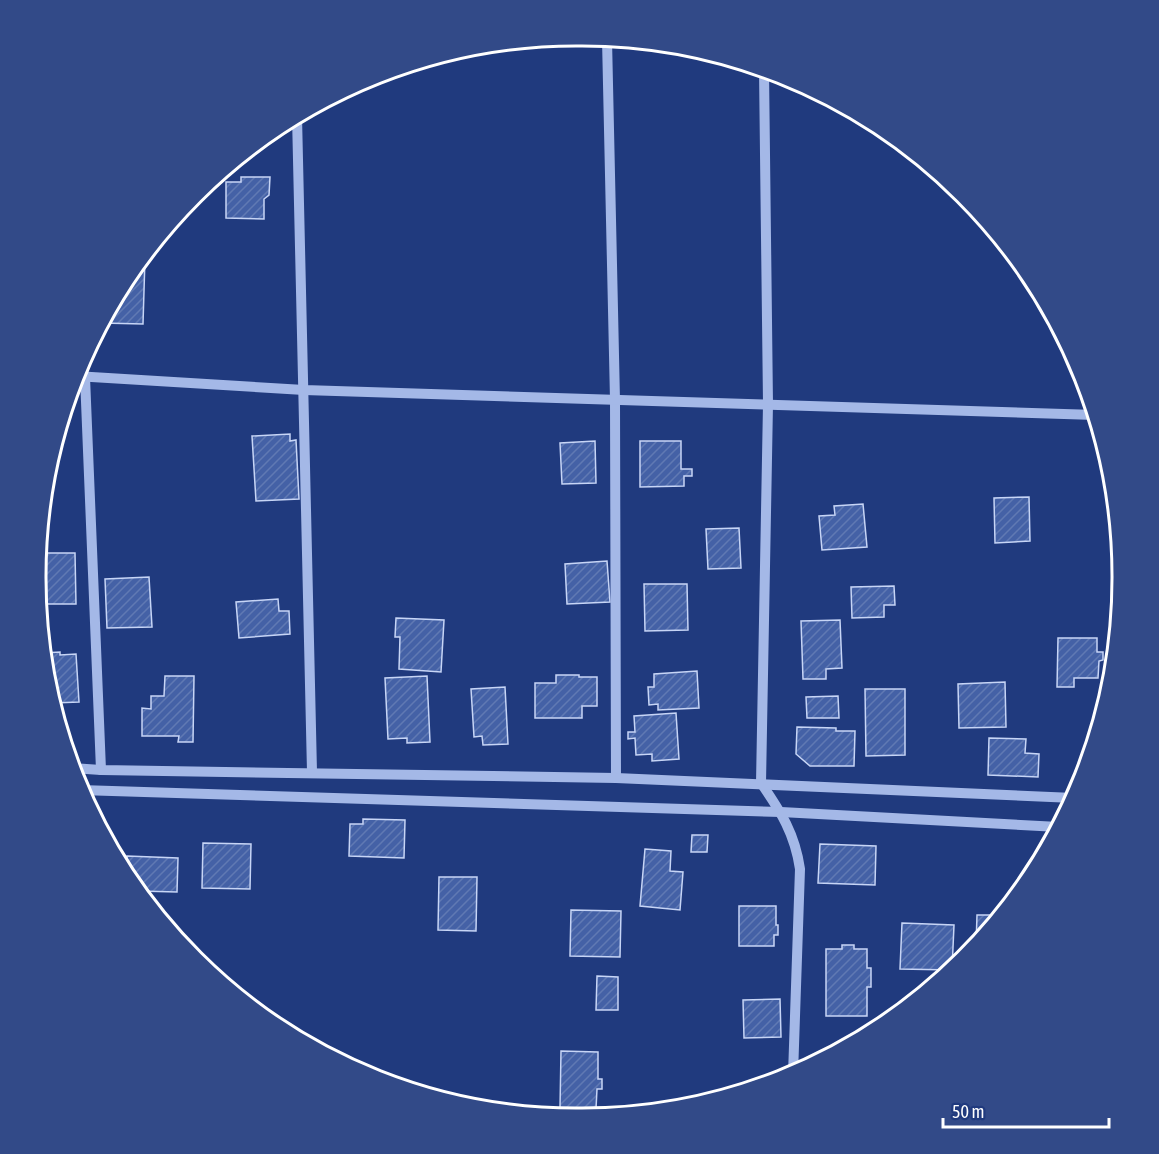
<svg xmlns="http://www.w3.org/2000/svg" width="1159" height="1154" font-family="'Asap Condensed',sans-serif">
	<style>
		.building { fill: url(#building-hatch); stroke: #c7d5f6; stroke-width: 1.5 }
		.lines { fill: none; stroke-linecap: round; stroke-linejoin: round }
		.minor { stroke: #a4b8e7; stroke-width: 10 }
		.rim { fill: none; stroke: #fff; stroke-width: 3 }
	</style>
	<defs>
		<pattern id="building-hatch" width="6" height="6" patternUnits="userSpaceOnUse" patternTransform="scale(1.5)"><rect width="6" height="6" fill="#4461a6"/><path d="M-1 1l2-2M0 6l6-6M5 7l2-2" fill="none" stroke="#6079b3"/></pattern>
	</defs>
	<rect width="100%" height="100%" fill="#203a7e"/>
	<g class="building">
		<path d="M241,177H270L269,195L264,199V219L226,218V182H241Z"/>
		<path d="M143,257L145,258L143,324L102,323L127,277Z"/>
		<path d="M290,434V441L296,440L299,499L256,501L252,436Z"/>
		<path d="M595,441L596,483L562,484L560,443Z"/>
		<path d="M640,441H681V469H692V476H684V486L640,487Z"/>
		<path d="M1029,497L1030,541L995,543L994,498Z"/>
		<path d="M863,504L867,547L822,550L819,516L835,515L834,506Z"/>
		<path d="M739,528L741,568L708,569L706,529Z"/>
		<path d="M38,553H75L76,604H41L40,570H37Z"/>
		<path d="M607,561L610,602L567,604L565,564Z"/>
		<path d="M149,577L152,627L107,628L105,579Z"/>
		<path d="M644,584H687L688,630L645,631Z"/>
		<path d="M894,586L895,605H884V617L852,618L851,587Z"/>
		<path d="M278,599L279,611H289L290,634L239,638L236,602Z"/>
		<path d="M396,618L444,620L441,672L399,669L400,637H395Z"/>
		<path d="M840,620L842,668L826,669V679H803L801,621Z"/>
		<path d="M1058,638H1097V652H1103V660L1099,661L1098,678H1074V687H1057Z"/>
		<path d="M60,652V655L76,654L79,702L53,703L46,683L43,653Z"/>
		<path d="M697,671L699,708L658,710V704L649,705L648,687H654V674Z"/>
		<path d="M556,675H579V677H597V706H582V718H535V683H556Z"/>
		<path d="M165,676H194L193,742H178L179,736H142V708L151,709V696H164Z"/>
		<path d="M427,676L430,742L407,743V738L388,739L385,678Z"/>
		<path d="M1005,682L1006,727L959,728L958,684Z"/>
		<path d="M505,687L508,744L483,745L482,736L474,737L471,689Z"/>
		<path d="M865,689H905V755L866,756Z"/>
		<path d="M838,696L839,718H807L806,697Z"/>
		<path d="M676,713L679,759L652,761V754L636,755L635,738L628,739V732H635L634,716Z"/>
		<path d="M797,727L836,728V731H855L854,766H810L796,754Z"/>
		<path d="M989,738L1026,739L1025,753L1039,754L1038,777L988,775Z"/>
		<path d="M363,819L405,820L404,858L349,856L350,824H363Z"/>
		<path d="M692,835H708L707,852H691Z"/>
		<path d="M203,843L251,844L250,889L202,888Z"/>
		<path d="M820,844L876,846L875,885L818,883Z"/>
		<path d="M645,849L671,851L670,871L683,872L680,910L640,906Z"/>
		<path d="M127,856L178,858L177,892L139,891L127,876Z"/>
		<path d="M439,877H477L476,931L438,930Z"/>
		<path d="M739,906H776V925H778V935H774V946H739Z"/>
		<path d="M571,910L621,911L620,957L570,956Z"/>
		<path d="M977,915H1001L976,946Z"/>
		<path d="M902,923L954,925L952,970L900,969Z"/>
		<path d="M842,945H854V949H867V968H871V987H867V1016H826V949H842Z"/>
		<path d="M597,976L618,977V1010H596Z"/>
		<path d="M780,999L781,1037L744,1038L743,1000Z"/>
		<path d="M561,1051L598,1052V1079H602V1089H597L596,1109L560,1108Z"/>
	</g>
	<g class="lines">
		<g class="minor">
			<path d="M607,39L615,400L616,778"/>
			<path d="M764,70L768,404L761,783C781,812 795,834 800,869L793,1075"/>
			<path d="M297,116L312,772"/>
			<path d="M80,364L85,377L101,770"/>
			<path d="M75,376L304,390L1096,415"/>
			<path d="M72,768L101,770L616,778L1074,798"/>
			<path d="M80,790L781,812L1059,827"/>
		</g>
	</g>
	<path d="M0 0H1159V1154H0ZM576 46H582A530 530 0 0 1 1112 576V578A530 530 0 0 1 582 1108H576A530 530 0 0 1 46 578V576A530 530 0 0 1 576 46Z" fill="#324a88" fill-rule="evenodd"/>
	<path class="rim" d="M576 46H582A530 530 0 0 1 1112 576V578A530 530 0 0 1 582 1108H576A530 530 0 0 1 46 578V576A530 530 0 0 1 576 46Z"/>
	<path d="M943 1118v9h166v-9" fill="none" stroke="#ffffff" stroke-width="3"/>
	<text x="952" y="1118" font-size="18" fill="#ffffff" stroke="#203a7e" stroke-width="4.5" paint-order="stroke">50 m</text>
</svg>
